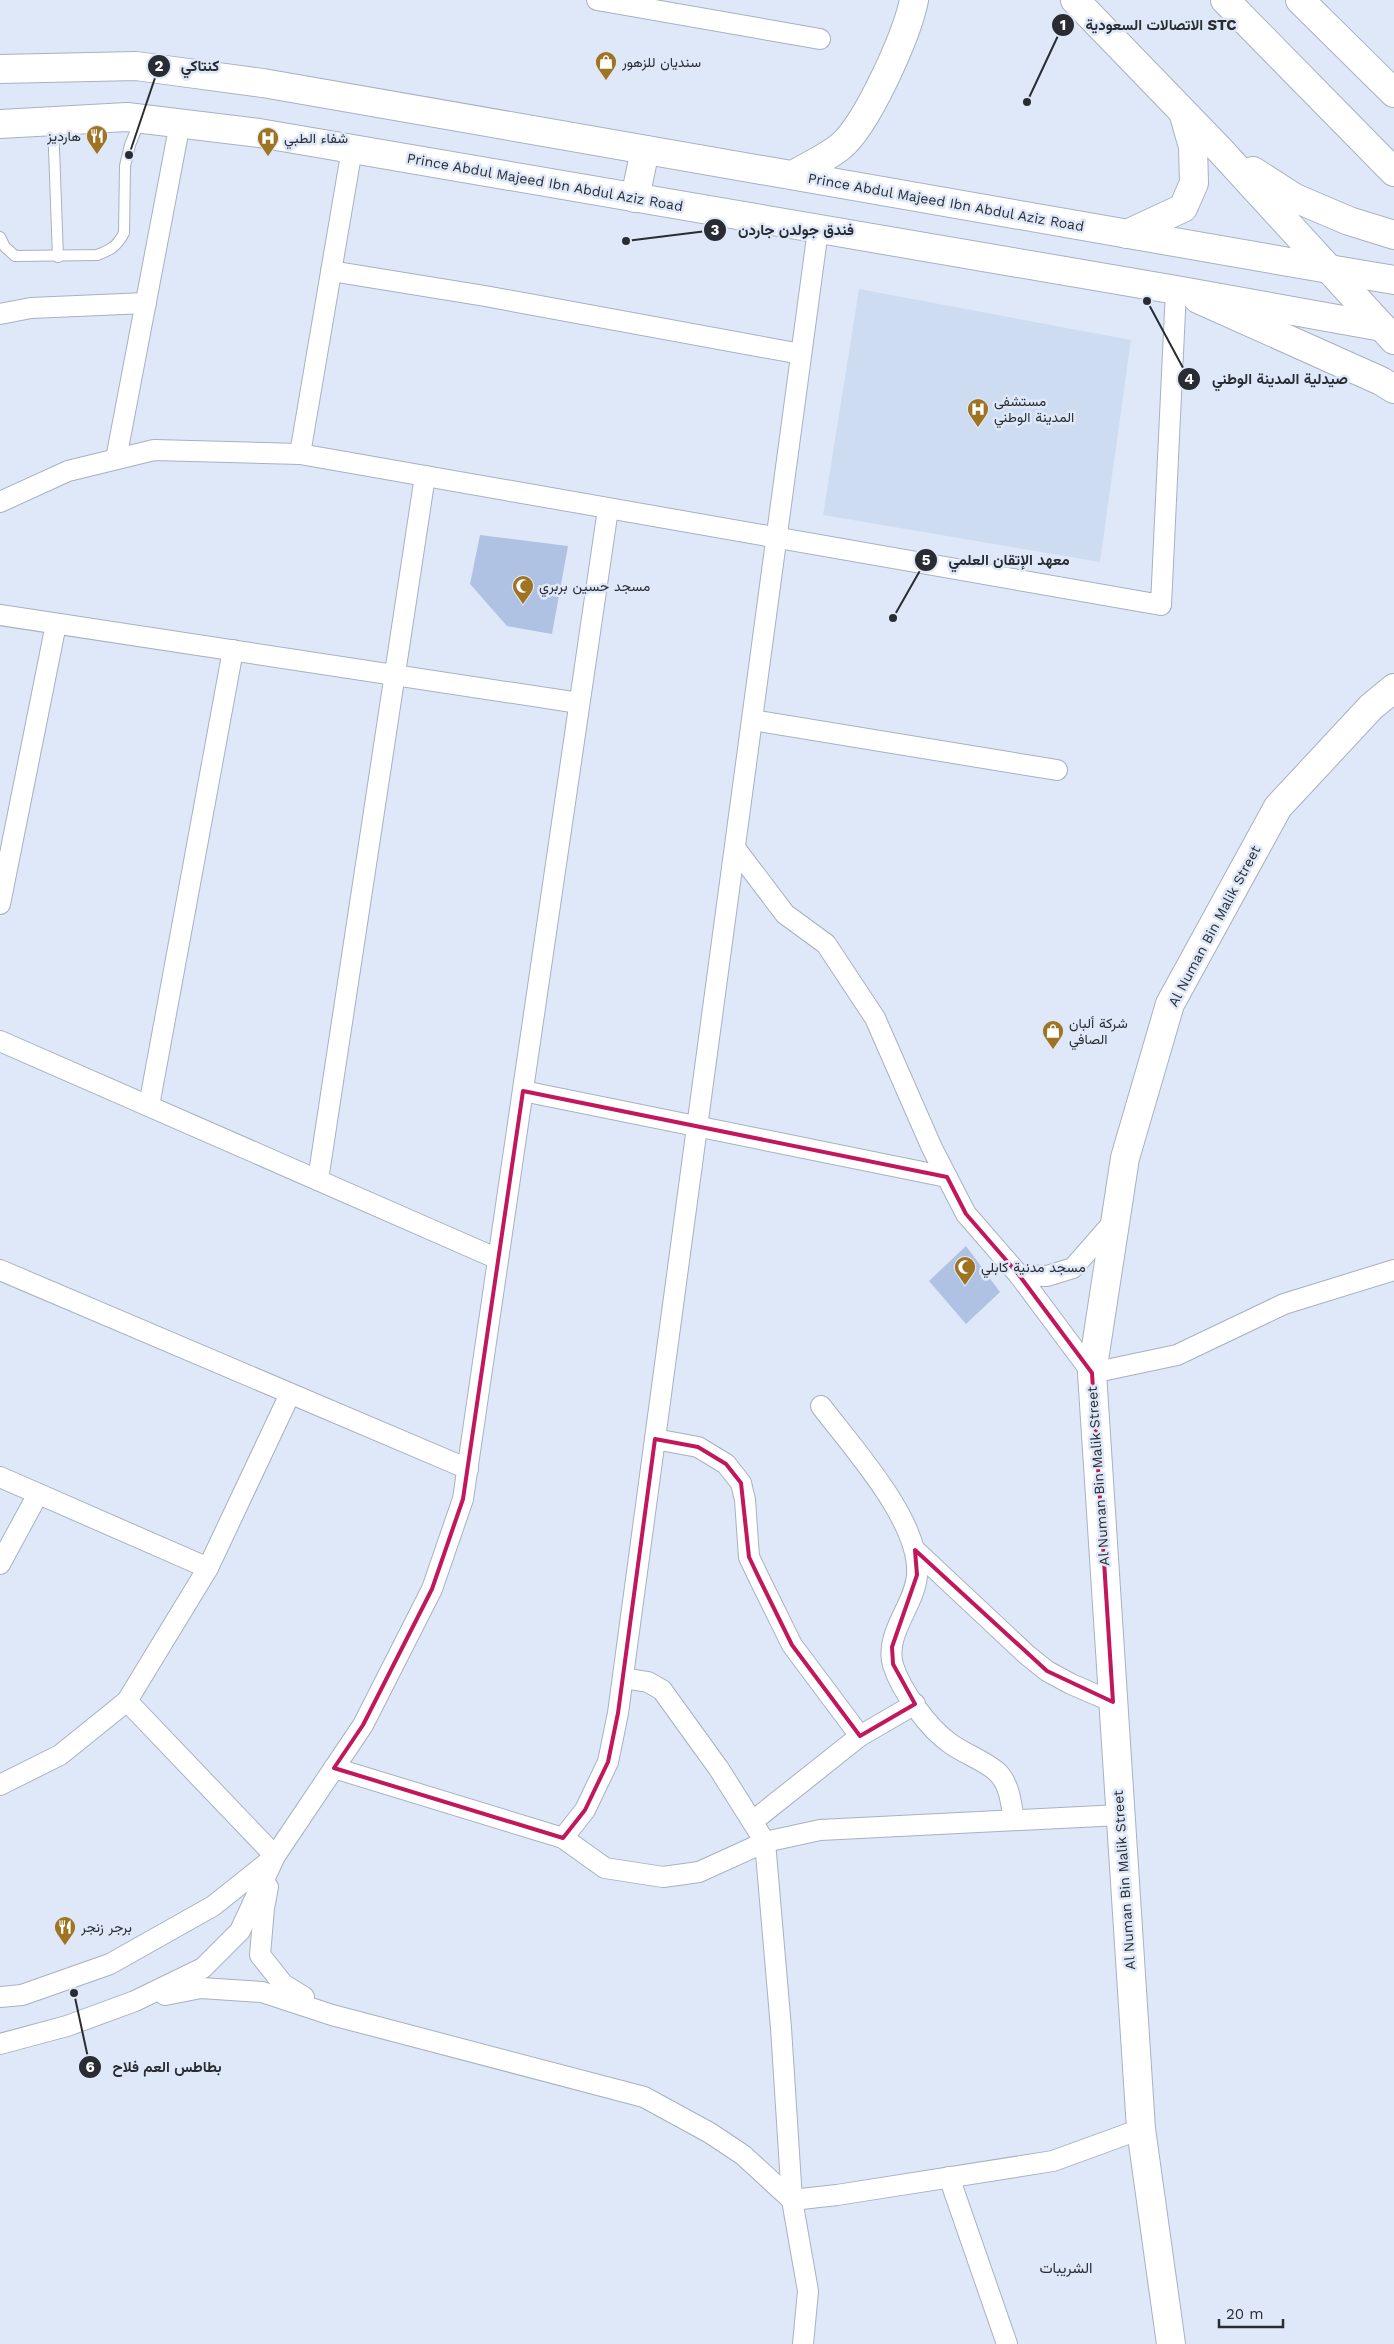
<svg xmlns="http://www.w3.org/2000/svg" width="1394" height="2344" font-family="'Work Sans',Vazirmatn,sans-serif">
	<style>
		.built { fill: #cedcf2 }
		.building { fill: #afc2e3 }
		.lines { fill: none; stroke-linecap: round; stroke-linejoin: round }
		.lane-casing { stroke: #a8b1c0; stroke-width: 12 }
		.street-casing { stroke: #a8b1c0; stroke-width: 22 }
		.secondary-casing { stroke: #a8b1c0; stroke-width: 30 }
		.primary-casing { stroke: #a8b1c0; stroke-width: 30 }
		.highway-casing { stroke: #a8b1c0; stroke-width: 30 }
		.lane { stroke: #fff; stroke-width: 10 }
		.street { stroke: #fff; stroke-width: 20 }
		.secondary { stroke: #fff; stroke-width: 28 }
		.primary { stroke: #fff; stroke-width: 28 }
		.highway { stroke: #fff; stroke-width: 28 }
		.marked { fill: none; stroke: #c2185b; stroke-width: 4; stroke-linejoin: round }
		.labels { text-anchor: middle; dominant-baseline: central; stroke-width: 5; stroke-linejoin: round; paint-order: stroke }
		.poi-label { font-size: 14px; fill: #292d33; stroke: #dfe8f8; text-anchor: start }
		.street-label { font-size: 14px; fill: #292d33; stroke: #dfe8f8 }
		.neighbourhood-label { font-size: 15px; fill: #292d33; stroke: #dfe8f8 }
		.leader { fill: none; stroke: #292d33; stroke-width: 2 }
		.callout-dot { fill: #292d33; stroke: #dfe8f8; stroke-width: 2 }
		.mark-label { font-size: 15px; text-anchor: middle; font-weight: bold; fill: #fff }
		.callout-label { font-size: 15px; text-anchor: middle; font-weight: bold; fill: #292d33; stroke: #dfe8f8; stroke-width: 5; stroke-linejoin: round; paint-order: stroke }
	</style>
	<rect width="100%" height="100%" fill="#dfe8f8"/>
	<path class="built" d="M859,289L1131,340L1100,562L823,515Z"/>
	<g class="building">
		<path d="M480,535L568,546L552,634L507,626L470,584Z"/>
		<path d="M966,1246L1000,1292L966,1324L929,1281Z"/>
	</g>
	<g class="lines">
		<g class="lane-casing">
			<g id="lane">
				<path d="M53,122L58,257"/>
				<path d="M0,237L5,247L15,256L97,255C111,250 117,246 124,233L125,166L130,145L140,120"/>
			</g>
		</g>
		<g class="street-casing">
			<g id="street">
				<path d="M597,0L820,39"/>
				<path d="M331,271L485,296L801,354"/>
				<path d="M0,314L31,308L146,303"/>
				<path d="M300,454L352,149"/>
				<path d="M116,459L180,123"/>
				<path d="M0,502L68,471L154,450L300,454L1161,605L1176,290"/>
				<path d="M0,615L579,703"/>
				<path d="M752,720L1057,770"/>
				<path d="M735,848L785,914L826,944L875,1018L932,1148L966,1214L1019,1275L1092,1373L1177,1355L1284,1304L1394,1270"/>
				<path d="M0,904L56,624"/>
				<path d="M0,1041L498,1259"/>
				<path d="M523,1091L947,1177"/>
				<path d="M149,1106L233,650"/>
				<path d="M318,1180L425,476"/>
				<path d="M0,1270L468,1469"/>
				<path d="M1019,1275L1047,1276L1073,1268L1116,1219"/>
				<path d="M821,1406C852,1447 921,1522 917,1575C915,1605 884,1634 893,1665C901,1691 929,1729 951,1744C965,1754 983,1760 996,1771C1010,1783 1011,1804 1014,1820"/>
				<path d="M655,1439L698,1447L726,1464L741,1483L745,1500L749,1557L758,1576L792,1645L860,1736"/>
				<path d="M0,1477L208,1568"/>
				<path d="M915,1550L1026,1654L1047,1671L1071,1684L1113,1702"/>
				<path d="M0,1564L38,1494"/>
				<path d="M623,1678L648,1682L662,1690L719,1769L765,1842L781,2028L792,2200L808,2291L803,2344"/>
				<path d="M127,1701L275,1856"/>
				<path d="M334,1768L563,1838L585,1810L608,1762L618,1713L818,230"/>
				<path d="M0,1785L60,1755L127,1701L208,1568L290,1394"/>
				<path d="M753,1821L860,1736L915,1704"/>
				<path d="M563,1838L605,1868L663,1877L699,1872L765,1842L820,1830L1120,1815"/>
				<path d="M268,1887L264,1908L260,1955L283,1984L304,1997"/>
				<path d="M165,1995L201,1988L262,1992L332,2015L644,2097L710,2133L743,2155L792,2200L837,2195L1053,2161L1141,2129"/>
				<path d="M0,1997L22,1995L110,1964L213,1906L272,1859"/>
				<path d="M0,2044L67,2026L135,2001L203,1968L240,1931L275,1856L363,1725L432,1589L463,1499L608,509"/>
				<path d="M949,2177L1007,2344"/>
			</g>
		</g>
		<g class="secondary-casing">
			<g id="secondary">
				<path d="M1075,0L1220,150L1394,340"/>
				<path d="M1253,171L1295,198L1349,221L1394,235"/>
				<path d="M793,175C808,166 826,158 840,147C867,125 907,35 914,0"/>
				<path d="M635,198L645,150"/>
				<path d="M1127,234L1183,208L1194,183L1193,147L1183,112"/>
				<path d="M1329,269L1394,280"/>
				<path d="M1198,299L1381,381L1394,389"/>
				<path d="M1171,2344L1141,2129L1092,1373L1125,1158L1170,1004L1278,807L1371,707L1394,688"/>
			</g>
		</g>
		<g class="primary-casing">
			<g id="primary">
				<path d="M0,69L136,66L263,83L1329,269"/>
				<path d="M0,124L127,117L259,133L1176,290L1382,327"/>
			</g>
		</g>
		<g class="highway-casing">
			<g id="highway">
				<path d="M1225,0L1394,172"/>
				<path d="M1300,0L1394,93"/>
			</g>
		</g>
		<use href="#lane" class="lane"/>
		<use href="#street" class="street"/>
		<use href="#secondary" class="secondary"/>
		<use href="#primary" class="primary"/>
		<use href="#highway" class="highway"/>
	</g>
	<path class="marked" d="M523,1091L947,1177L966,1214L1019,1275L1092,1373L1113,1702L1047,1671L915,1550L917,1575L892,1647L893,1664L915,1704L860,1736L792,1645L758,1576L749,1557L741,1483L726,1464L698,1447L655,1439L618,1713L608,1762L585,1810L563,1838L334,1768L363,1725L432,1589L463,1499Z"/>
	<defs>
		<g id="shop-pin" transform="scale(1.125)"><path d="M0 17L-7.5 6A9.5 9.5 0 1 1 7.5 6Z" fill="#9e7322" stroke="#dfe8f8"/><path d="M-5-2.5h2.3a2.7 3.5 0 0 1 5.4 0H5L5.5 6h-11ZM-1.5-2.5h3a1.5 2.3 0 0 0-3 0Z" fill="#fff"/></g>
		<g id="restaurant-pin" transform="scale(1.125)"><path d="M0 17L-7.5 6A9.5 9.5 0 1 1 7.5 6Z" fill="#9e7322" stroke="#dfe8f8"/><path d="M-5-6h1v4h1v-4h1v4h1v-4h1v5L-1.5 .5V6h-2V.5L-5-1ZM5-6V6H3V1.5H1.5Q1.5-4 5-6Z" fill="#fff"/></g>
		<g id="hospital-pin" transform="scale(1.125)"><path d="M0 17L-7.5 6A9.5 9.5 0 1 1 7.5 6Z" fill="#9e7322" stroke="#dfe8f8"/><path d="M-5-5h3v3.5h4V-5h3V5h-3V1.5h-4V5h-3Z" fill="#fff"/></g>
		<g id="mosque-pin" transform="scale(1.125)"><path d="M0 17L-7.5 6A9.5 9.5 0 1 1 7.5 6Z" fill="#9e7322" stroke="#dfe8f8"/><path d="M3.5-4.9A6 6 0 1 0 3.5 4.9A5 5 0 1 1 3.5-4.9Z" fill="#fff"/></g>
	</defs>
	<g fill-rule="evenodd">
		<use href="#shop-pin" x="606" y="62"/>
		<use href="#restaurant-pin" x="97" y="136"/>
		<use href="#hospital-pin" x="268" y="138"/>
		<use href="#hospital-pin" x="978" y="409"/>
		<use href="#mosque-pin" x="523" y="586"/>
		<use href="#shop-pin" x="1053" y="1031"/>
		<use href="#mosque-pin" x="965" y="1267"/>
		<use href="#restaurant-pin" x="65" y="1927"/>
	</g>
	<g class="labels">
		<g class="poi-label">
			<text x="622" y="62">سنديان للزهور</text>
			<text x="81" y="136" text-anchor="end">هارديز</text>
			<text x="284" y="138">شفاء الطبي</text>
			<text x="994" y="401">مستشفى<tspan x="994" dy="16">المدينة الوطني</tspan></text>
			<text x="539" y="586">مسجد حسين بربري</text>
			<text x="1069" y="1023">شركة ألبان<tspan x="1069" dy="16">الصافي</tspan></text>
			<text x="981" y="1267">مسجد مدنية كابلي</text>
			<text x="81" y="1927">برجر زنجر</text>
		</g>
		<g class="street-label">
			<text transform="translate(545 182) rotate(10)">Prince Abdul Majeed Ibn Abdul Aziz Road</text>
			<text transform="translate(946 202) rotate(10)">Prince Abdul Majeed Ibn Abdul Aziz Road</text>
			<text transform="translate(1214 926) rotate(-62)">Al Numan Bin Malik Street</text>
			<text transform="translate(1098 1476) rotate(-94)">Al Numan Bin Malik Street</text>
			<text transform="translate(1124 1880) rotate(-94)">Al Numan Bin Malik Street</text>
		</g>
		<g class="neighbourhood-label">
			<text x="1066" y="2268">الشريبات</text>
		</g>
	</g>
	<path class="leader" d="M1027 102L1063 25M129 155L159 66M626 241L715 230M1147 301L1189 379M893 618L926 560M74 1993L90 2067"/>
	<g class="callout-dot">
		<circle cx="1027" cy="102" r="5"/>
		<circle cx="129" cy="155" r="5"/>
		<circle cx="626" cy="241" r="5"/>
		<circle cx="1147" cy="301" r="5"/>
		<circle cx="893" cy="618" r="5"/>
		<circle cx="74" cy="1993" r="5"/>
		<circle cx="1063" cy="25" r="12"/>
		<circle cx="159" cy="66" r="12"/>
		<circle cx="715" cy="230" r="12"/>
		<circle cx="1189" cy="379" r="12"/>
		<circle cx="926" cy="560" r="12"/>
		<circle cx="90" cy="2067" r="12"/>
	</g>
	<g class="mark-label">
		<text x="1063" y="30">1</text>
		<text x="159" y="71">2</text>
		<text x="715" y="235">3</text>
		<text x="1189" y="384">4</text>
		<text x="926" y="565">5</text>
		<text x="90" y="2072">6</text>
	</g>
	<g class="callout-label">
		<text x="1161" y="30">الاتصالات السعودية STC</text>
		<text x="200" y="71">كنتاكي</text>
		<text x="796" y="235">فندق جولدن جاردن</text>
		<text x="1280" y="384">صيدلية المدينة الوطني</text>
		<text x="1009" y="565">معهد الإتقان العلمي</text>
		<text x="167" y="2072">بطاطس العم فلاح</text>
	</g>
	<path d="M1219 2319v8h64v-8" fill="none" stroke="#292d33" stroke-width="2.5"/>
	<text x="1226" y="2319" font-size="15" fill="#292d33" stroke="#dfe8f8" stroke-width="4" paint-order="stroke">20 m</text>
</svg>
